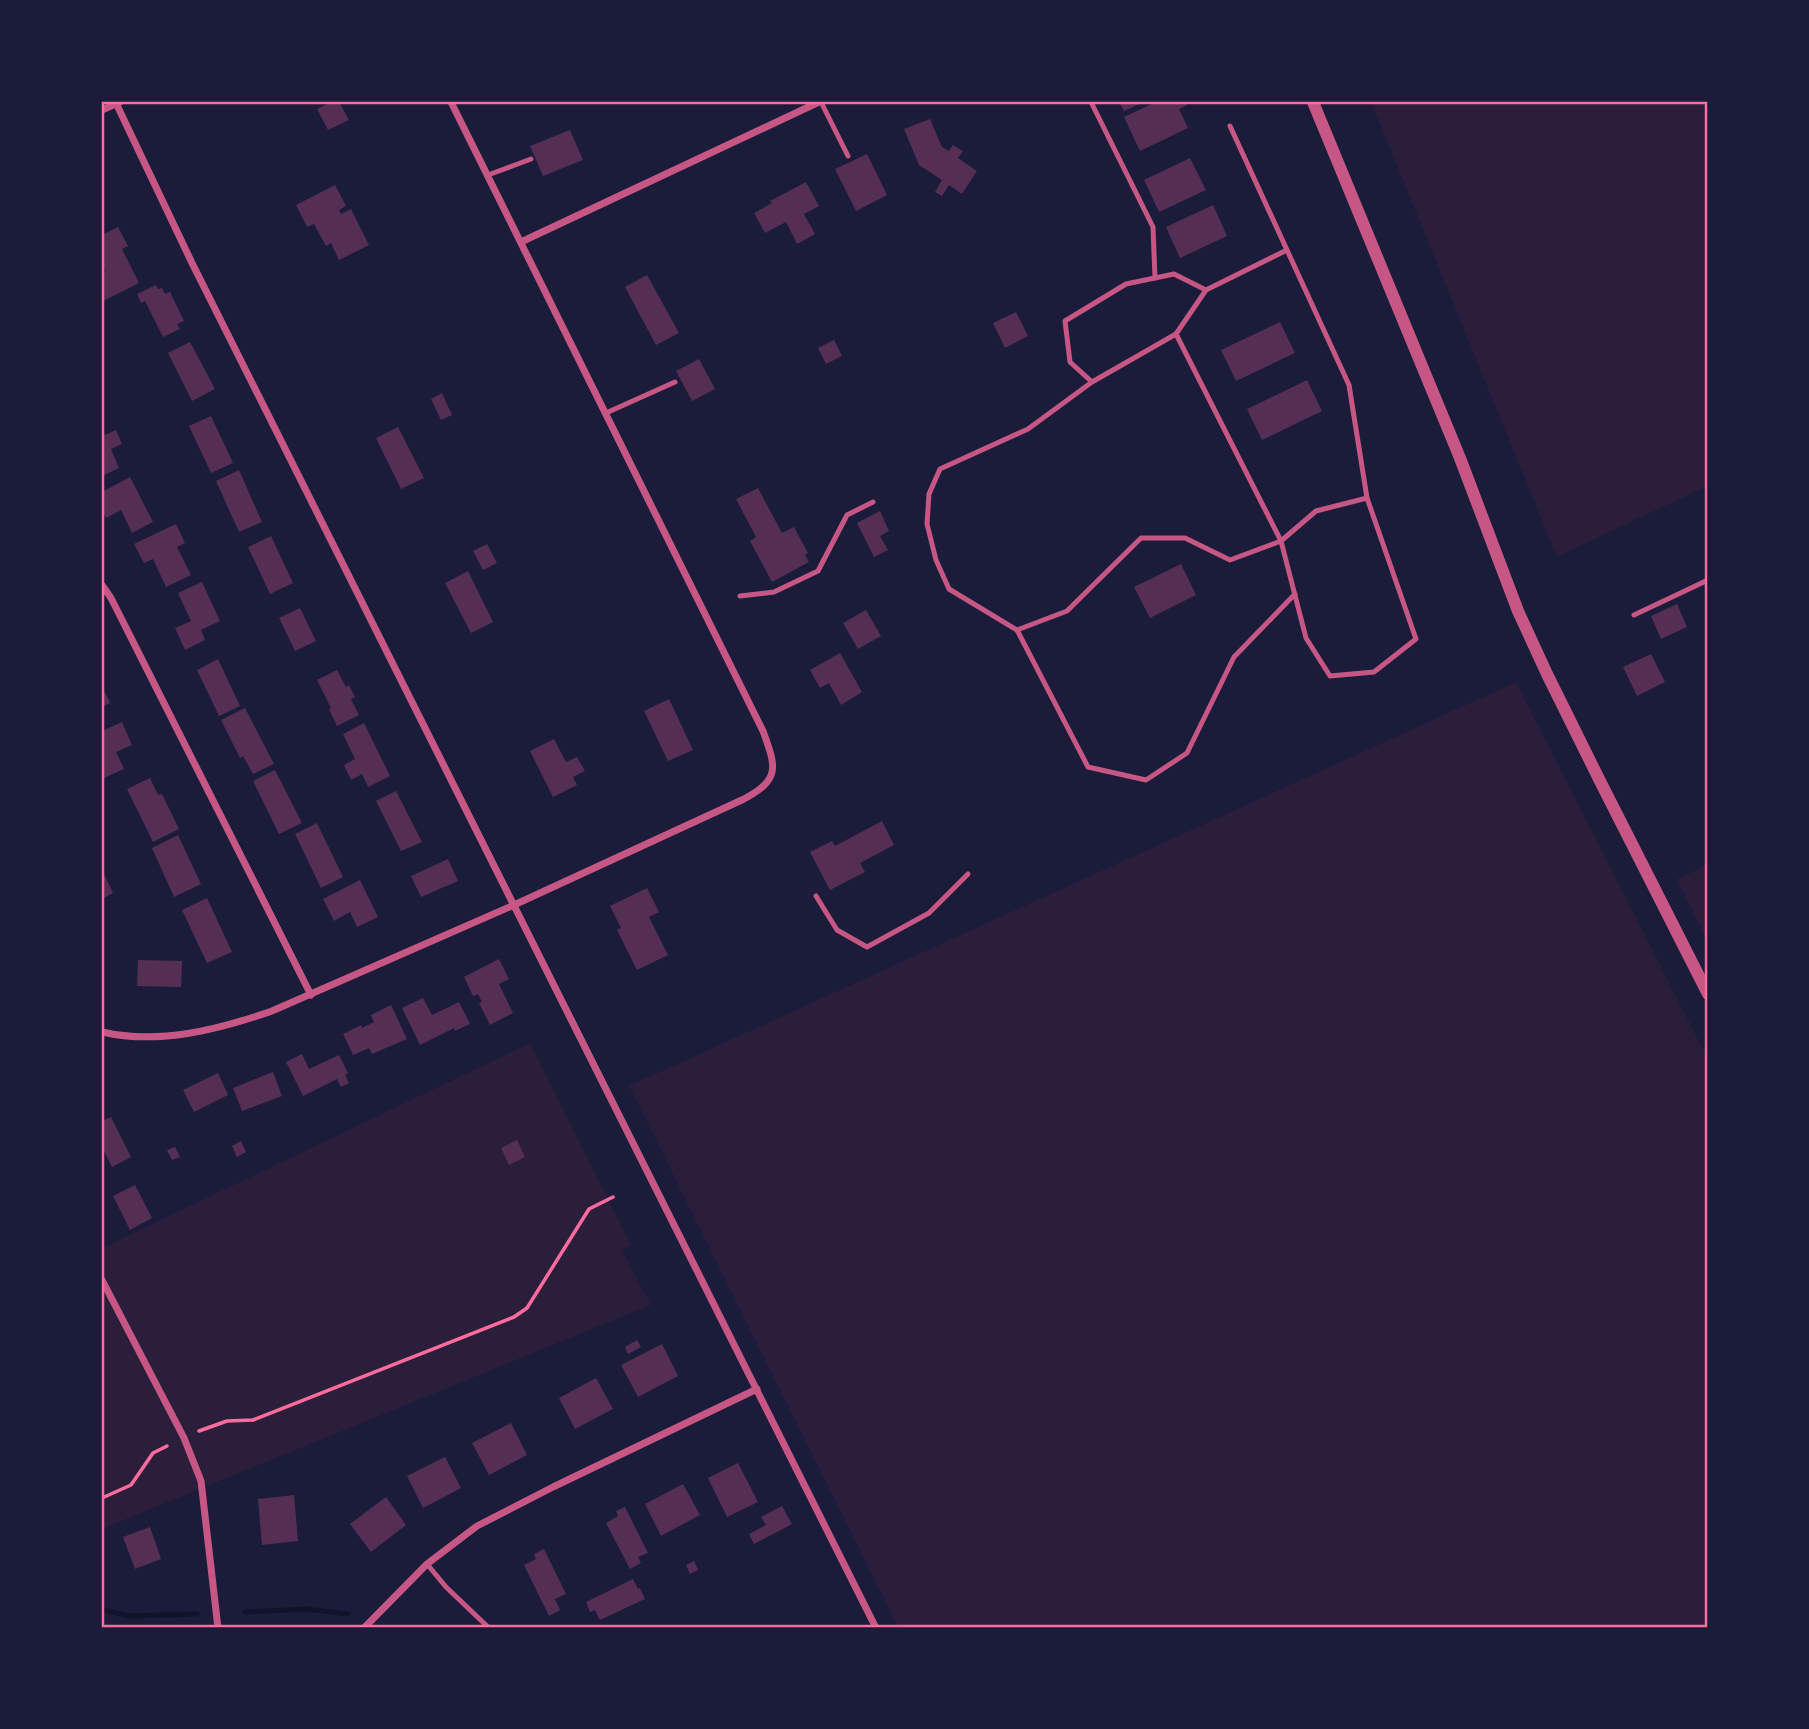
<svg xmlns="http://www.w3.org/2000/svg" width="1809" height="1729" font-family="'Space Grotesk',sans-serif">
	<style>
		.green { fill: #2a1e3b }
		.lines { fill: none; stroke-linecap: round; stroke-linejoin: round }
		.stream { stroke: #12122b; stroke-width: 5 }
		.building { fill: #542f53 }
		.path { stroke: #ff6b9d; stroke-width: 3.5 }
		.service { stroke: #c65784; stroke-width: 5 }
		.minor { stroke: #c65784; stroke-width: 7 }
		.tertiary { stroke: #c65784; stroke-width: 12 }
		.neatline { fill: none; stroke: #ff6b9d; stroke-width: 2.5 }
	</style>
	<rect width="100%" height="100%" fill="#1b1b3a"/>
	<g class="green">
		<path d="M1371,102H1707V486L1557,557Z"/>
		<path d="M1516,682L1707,1057V1627H898L629,1086Z"/>
		<path d="M1707,865V940L1677,879Z"/>
		<path d="M530,1043L631,1245L622,1250L651,1305L102,1529V1248Z"/>
	</g>
	<g class="lines">
		<g class="stream">
			<path d="M102,1610L132,1616L197,1614"/>
			<path d="M245,1612L307,1609L348,1614"/>
		</g>
	</g>
	<g class="building">
		<path d="M331,102H339L349,120L328,130L317,109Z"/>
		<path d="M1119,102H1144L1124,111Z"/>
		<path d="M1156,102H1186L1187,105L1179,109L1188,128L1140,151L1124,117Z"/>
		<path d="M930,119L942,147L949,151L953,145L963,151L958,158L977,171L962,194L949,185L942,196L935,192L942,180L919,165L904,129Z"/>
		<path d="M570,130L583,160L543,176L530,146Z"/>
		<path d="M867,154L887,195L856,211L835,169Z"/>
		<path d="M1190,158L1206,190L1159,212L1144,180Z"/>
		<path d="M806,182L819,206L804,214L815,234L797,244L786,222L765,233L754,213L772,203L770,201Z"/>
		<path d="M335,185L346,206L339,210L341,214L351,209L369,245L339,260L331,243L326,246L314,224L307,227L296,205Z"/>
		<path d="M1213,205L1227,236L1180,258L1166,227Z"/>
		<path d="M118,227L128,246L122,249L139,283L103,301L102,273L105,271L102,264V235Z"/>
		<path d="M647,275L679,333L656,345L625,287Z"/>
		<path d="M156,285L158,289L162,288L165,294L170,292L184,321L177,324L180,329L163,337L145,301L141,303L137,294Z"/>
		<path d="M1016,312L1028,336L1005,348L993,323Z"/>
		<path d="M1280,322L1295,353L1236,381L1221,350Z"/>
		<path d="M834,340L842,356L826,364L818,348Z"/>
		<path d="M190,342L215,389L192,401L168,353Z"/>
		<path d="M699,359L715,389L692,401L676,371Z"/>
		<path d="M1307,380L1322,411L1262,440L1247,409Z"/>
		<path d="M442,393L452,415L441,420L431,399Z"/>
		<path d="M211,416L233,463L211,473L189,426Z"/>
		<path d="M398,427L424,478L401,489L376,438Z"/>
		<path d="M102,428L105,435L116,430L122,444L111,449L119,468L102,476Z"/>
		<path d="M239,470L262,522L239,532L216,481Z"/>
		<path d="M130,477L153,522L132,533L121,510L106,518L102,509V492Z"/>
		<path d="M758,488L782,533L794,527L808,553L805,555L809,562L772,582L750,541L756,537L736,499Z"/>
		<path d="M880,511L889,531L880,536L888,550L874,557L857,523Z"/>
		<path d="M176,524L185,543L177,547L191,575L166,587L153,559L144,563L134,544Z"/>
		<path d="M271,536L293,583L270,594L248,547Z"/>
		<path d="M487,544L497,563L483,570L473,551Z"/>
		<path d="M1181,564L1196,595L1150,618L1134,587Z"/>
		<path d="M468,571L493,622L471,633L445,583Z"/>
		<path d="M202,582L220,621L201,630L205,640L185,650L175,628L191,621L178,593Z"/>
		<path d="M1677,604L1687,627L1661,639L1651,616Z"/>
		<path d="M300,608L316,641L295,651L279,618Z"/>
		<path d="M866,610L881,636L858,649L843,623Z"/>
		<path d="M840,653L862,692L841,705L829,683L820,688L810,670Z"/>
		<path d="M1651,654L1665,682L1637,696L1623,667Z"/>
		<path d="M218,659L240,706L219,716L197,670Z"/>
		<path d="M337,670L346,687L349,685L355,697L351,699L359,715L337,726L329,709L331,708L317,680Z"/>
		<path d="M102,686L110,703L102,707Z"/>
		<path d="M669,699L693,750L668,761L644,711Z"/>
		<path d="M245,708L274,764L253,774L243,756L240,758L221,720Z"/>
		<path d="M122,722L132,745L116,752L124,769L102,779V731Z"/>
		<path d="M364,723L390,776L368,787L362,774L351,780L344,765L355,759L343,734Z"/>
		<path d="M554,739L566,762L577,757L585,771L573,777L577,785L553,797L530,751Z"/>
		<path d="M275,770L302,823L279,834L253,781Z"/>
		<path d="M150,778L158,795L162,794L179,829L153,842L127,789Z"/>
		<path d="M396,791L422,842L401,851L376,801Z"/>
		<path d="M882,821L894,845L860,863L865,872L830,890L810,852L832,841L835,846Z"/>
		<path d="M317,823L343,877L321,888L295,834Z"/>
		<path d="M178,835L201,884L174,897L152,848Z"/>
		<path d="M448,859L458,881L421,897L411,876Z"/>
		<path d="M102,870L113,893L102,899Z"/>
		<path d="M360,880L378,917L357,927L350,912L334,921L323,899Z"/>
		<path d="M647,888L659,912L649,917L668,955L637,970L617,930L621,928L610,906Z"/>
		<path d="M207,898L232,952L207,963L182,910Z"/>
		<path d="M499,959L509,979L499,984L513,1013L490,1025L479,1003L482,1002L478,994L473,996L464,977Z"/>
		<path d="M138,960L182,961L181,987L137,986Z"/>
		<path d="M423,998L432,1015L459,1002L470,1024L455,1031L454,1028L420,1045L402,1008Z"/>
		<path d="M391,1005L407,1039L372,1054L369,1048L353,1055L343,1034L361,1025L362,1028L374,1022L371,1015Z"/>
		<path d="M302,1054L309,1069L339,1055L348,1073L345,1075L349,1083L341,1087L337,1079L303,1096L286,1062Z"/>
		<path d="M273,1072L282,1096L242,1111L233,1088Z"/>
		<path d="M218,1073L228,1095L194,1112L183,1090Z"/>
		<path d="M111,1117L131,1157L112,1167L102,1147V1121Z"/>
		<path d="M517,1140L525,1157L509,1165L501,1148Z"/>
		<path d="M241,1141L246,1152L237,1157L232,1146Z"/>
		<path d="M175,1147L180,1157L172,1160L167,1150Z"/>
		<path d="M135,1185L152,1218L130,1230L113,1196Z"/>
		<path d="M637,1340L641,1347L628,1354L625,1347Z"/>
		<path d="M662,1344L678,1376L638,1397L621,1365Z"/>
		<path d="M596,1378L613,1409L575,1429L559,1398Z"/>
		<path d="M511,1423L527,1455L489,1475L472,1443Z"/>
		<path d="M445,1457L461,1488L423,1508L407,1476Z"/>
		<path d="M738,1463L758,1502L727,1517L708,1478Z"/>
		<path d="M683,1484L700,1515L661,1536L645,1504Z"/>
		<path d="M294,1495L298,1541L262,1545L258,1499Z"/>
		<path d="M386,1497L406,1525L371,1552L350,1524Z"/>
		<path d="M782,1506L792,1524L754,1544L749,1534L766,1525L761,1517Z"/>
		<path d="M625,1507L648,1553L638,1557L641,1563L630,1569L606,1523L618,1516L616,1511Z"/>
		<path d="M150,1527L161,1559L135,1569L123,1537Z"/>
		<path d="M544,1549L566,1594L555,1599L560,1610L549,1616L524,1565L536,1559L534,1554Z"/>
		<path d="M694,1561L698,1570L690,1574L686,1565Z"/>
		<path d="M633,1579L638,1589L640,1588L645,1599L600,1620L595,1610L590,1612L586,1602Z"/>
	</g>
	<g class="lines">
		<g class="path">
			<path d="M199,1431L227,1421L253,1420L514,1317L527,1308L589,1209L613,1197"/>
			<path d="M102,1498L131,1485L153,1453L167,1446"/>
		</g>
		<g class="service">
			<path d="M821,102L848,156"/>
			<path d="M1091,102L1153,227L1155,278"/>
			<path d="M488,175L531,159"/>
			<path d="M1206,290L1174,274L1126,284L1065,321L1070,362L1092,382L1176,334L1206,290L1287,250"/>
			<path d="M1176,334L1281,541L1306,638L1330,676L1374,672L1416,639L1367,498L1349,385L1230,126"/>
			<path d="M1092,382L1028,429L940,469L929,494L927,524L936,560L949,589L1017,630L1067,611L1141,538H1185L1230,560L1281,541L1316,511L1367,498"/>
			<path d="M606,413L675,382"/>
			<path d="M740,596L774,592L818,571L847,515L873,502"/>
			<path d="M1634,615L1708,580"/>
			<path d="M1017,630L1088,767L1146,780L1187,753L1234,657L1295,594"/>
			<path d="M816,896L837,930L867,947L929,913L968,874"/>
			<path d="M427,1564L446,1587L489,1628"/>
		</g>
		<g class="minor">
			<path d="M116,103L192,263L876,1628"/>
			<path d="M102,110L120,102"/>
			<path d="M521,242L819,102"/>
			<path d="M102,585L111,598L311,995"/>
			<path d="M102,1032C159,1045 217,1030 272,1011L514,905L744,799C781,779 776,767 763,731L451,102"/>
			<path d="M102,1280L184,1438L201,1481L218,1628"/>
			<path d="M364,1628L427,1564L477,1526L553,1487L757,1389"/>
		</g>
		<path class="tertiary" d="M1313,102L1460,458L1518,611L1547,674L1599,779L1708,994"/>
	</g>
	<rect width="1809" height="1729" fill="none" stroke="#1b1b3a" stroke-width="206"/>
	<rect x="103" y="103" width="1603" height="1523" class="neatline"/>
</svg>
